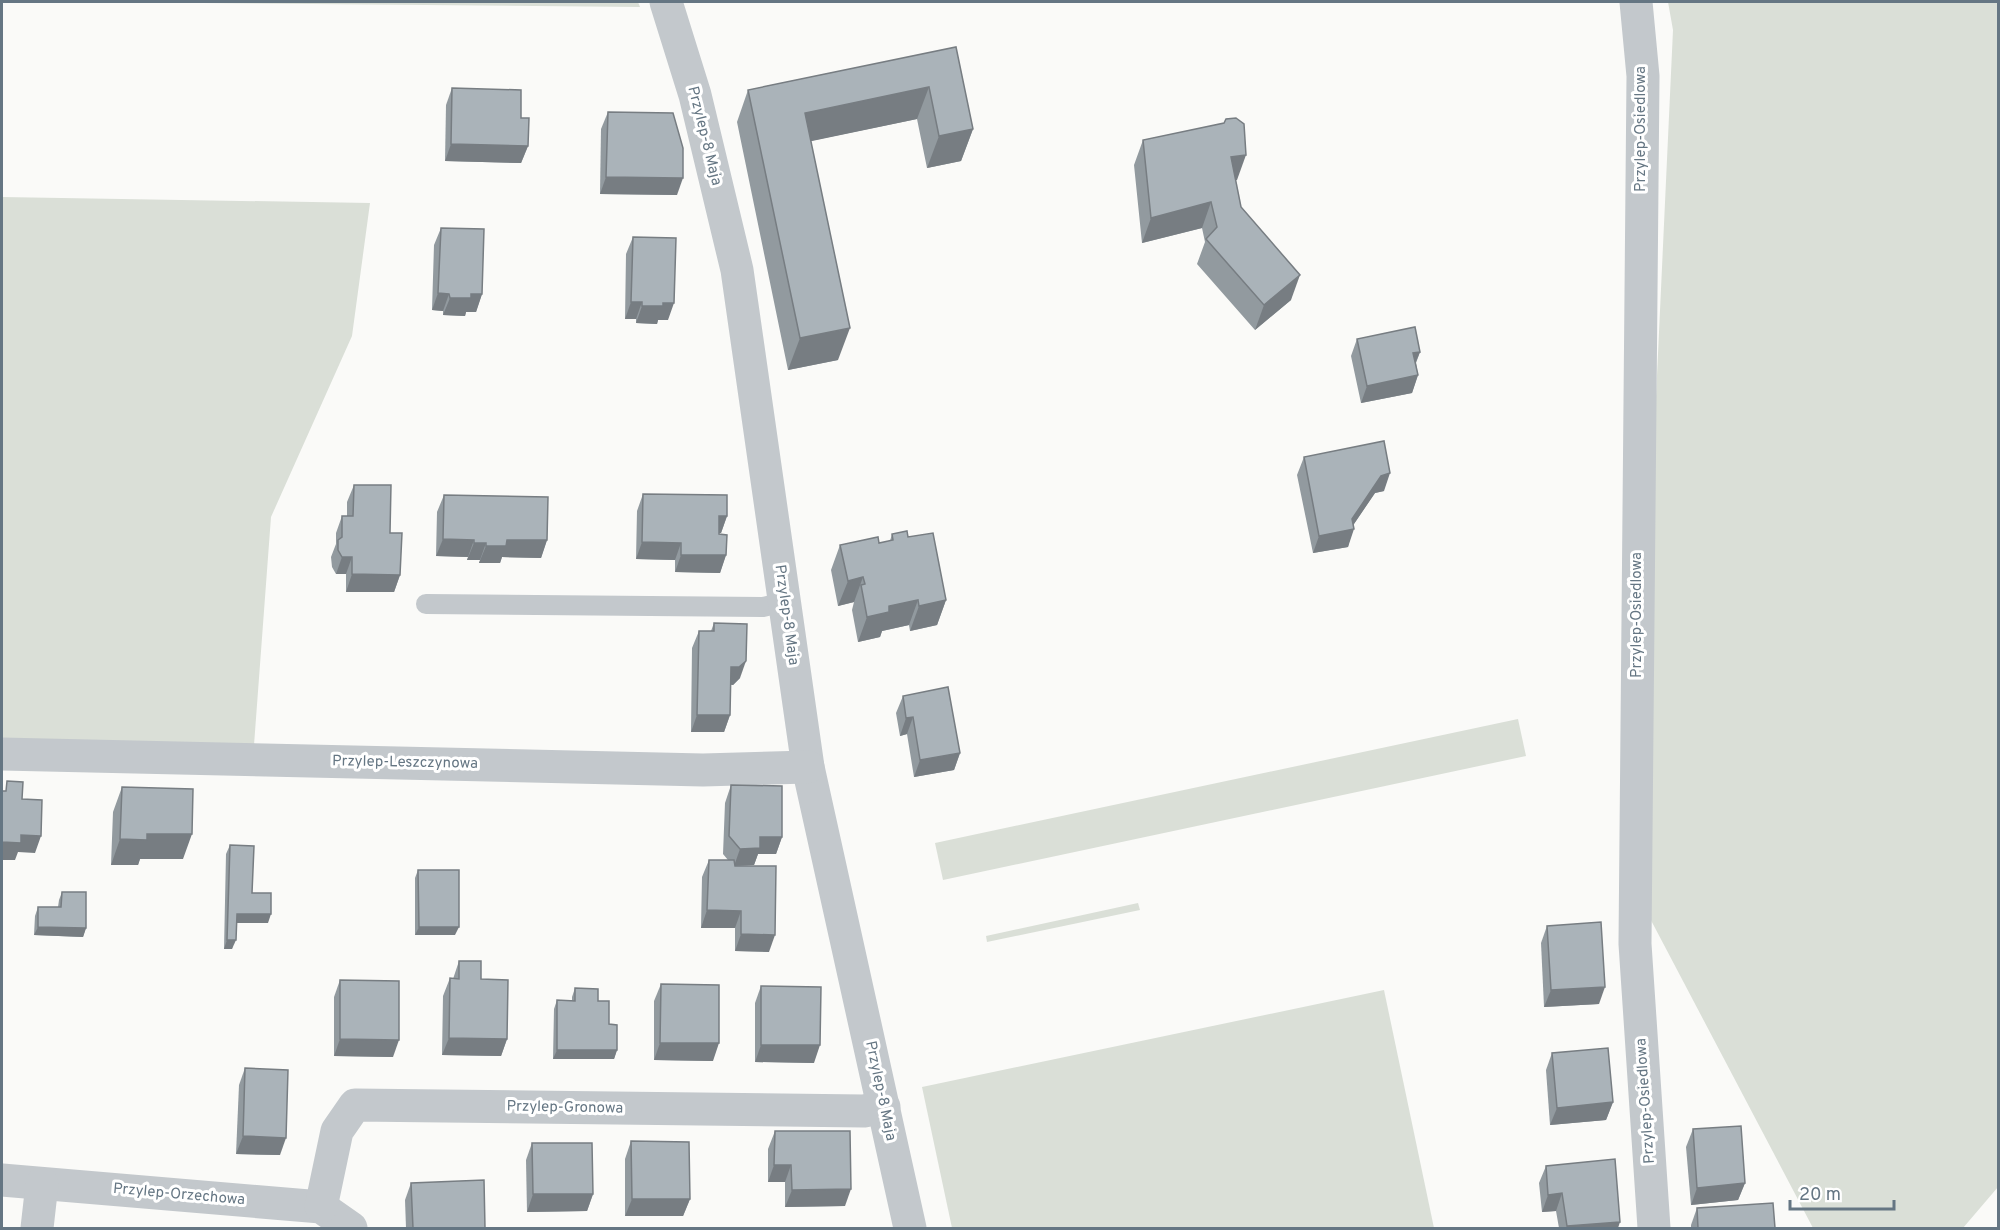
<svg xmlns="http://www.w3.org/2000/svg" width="2000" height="1230" font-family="Overpass,sans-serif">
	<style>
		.green { fill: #dadfd7 }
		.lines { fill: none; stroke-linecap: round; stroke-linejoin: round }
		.service { stroke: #c3c8cc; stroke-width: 20 }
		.minor { stroke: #c3c8cc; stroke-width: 33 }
		.wall { fill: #929a9f }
		.shaded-wall { fill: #777d82 }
		.building { fill: #aab3b9; stroke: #777d82; stroke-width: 1.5 }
		.labels { text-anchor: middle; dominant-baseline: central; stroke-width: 6; stroke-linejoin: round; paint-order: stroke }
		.street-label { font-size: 15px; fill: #657683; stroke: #fff }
	</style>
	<rect width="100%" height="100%" fill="#fafaf8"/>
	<g class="green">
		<path d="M94,2H638L640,7Z"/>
		<path d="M1668,2H1998V1187L1963,1228H1813L1644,907L1649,548L1673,30Z"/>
		<path d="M2,197L370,203L352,336L271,517L254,745L2,739Z"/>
		<path d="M1518,719L1526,756L943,880L935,843Z"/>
		<path d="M1138,903L1140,910L987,942L986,936Z"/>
		<path d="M1384,990L1434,1228H952L922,1087Z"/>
	</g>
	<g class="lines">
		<path class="service" d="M426,604L763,607L784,602"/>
		<g class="minor">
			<path d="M666,2L695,95L737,270L808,767L910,1228"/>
			<path d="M1636,2L1643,76L1635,944L1654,1228"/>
			<path d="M2,754L703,770L808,767"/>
			<path d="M2,1180L321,1207L351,1228"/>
			<path d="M321,1207L337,1131L355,1105L864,1111L884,1107"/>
			<path d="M37,1228L42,1184"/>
		</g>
	</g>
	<g class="wall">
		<path d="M956,47L973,129L961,161L927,168L917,119L810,141L838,360L788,370L737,122L748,90Z"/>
		<path d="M452,88L521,118L528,146L521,163L445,161L446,105Z"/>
		<path d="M608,112L677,195L600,194L601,129Z"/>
		<path d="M1143,140L1237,180H1235L1241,207L1291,300L1255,330L1197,264L1205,242L1202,228L1142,243L1134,165Z"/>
		<path d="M441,228L482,294L476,312H466L465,316L443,315V311L432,310L434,245Z"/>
		<path d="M633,237L668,320H658L657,324L636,323V319H625L626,254Z"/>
		<path d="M1357,339L1420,352L1416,363L1418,375L1412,393L1361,403L1351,356Z"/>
		<path d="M1304,457L1384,491L1375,493L1353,525L1348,547L1313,553L1297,475Z"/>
		<path d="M354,485L390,533L400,575L394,592H346V574H336L332,567L331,557L336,544V533L342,516H347V502Z"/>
		<path d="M643,494L727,516L721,533H719L726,555L720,573L675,572V560L636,559L637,511Z"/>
		<path d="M444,495L547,540L541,558L502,557L500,563H479L480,560H467L468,557L436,556L437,512Z"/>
		<path d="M892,534L908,537L946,600L937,625L910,631L909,625L882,631L880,637L858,642L852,610L854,602L838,606L831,570L840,545L879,543L890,541Z"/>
		<path d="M714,623L740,678L733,685L730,684V715L724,732H691L692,648L699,631H711Z"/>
		<path d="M903,696L960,753L954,770L914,777L907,734L900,736L896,713Z"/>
		<path d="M731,785L782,837L776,854H758L754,865L735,866L769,952L735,951V928H701L702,877L709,860H728L723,854L725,803Z"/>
		<path d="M122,787L183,859H140L138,865H111L113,812Z"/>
		<path d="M230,845L252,893L268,923H237L232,949H224L226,854Z"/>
		<path d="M418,870L455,935H415V878Z"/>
		<path d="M62,892L86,928L83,937L34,935L35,916L38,907H58L59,900Z"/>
		<path d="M1547,926L1599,1004L1544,1007L1541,943Z"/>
		<path d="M459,961L481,979L507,1039L501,1056L442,1055L443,996L450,978L453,979Z"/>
		<path d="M340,980L393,1057L334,1056V997Z"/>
		<path d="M661,984L713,1061L654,1060V1001Z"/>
		<path d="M761,986L814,1063L755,1062V1003Z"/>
		<path d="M575,988L598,1001L609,1024L617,1050L614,1059H553L554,1009L557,1000H572V997Z"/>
		<path d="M1552,1053L1613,1102L1606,1120L1550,1125L1546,1070Z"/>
		<path d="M245,1068L280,1155L236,1154L239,1085Z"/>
		<path d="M1693,1129L1745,1183L1738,1200L1691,1205L1686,1147Z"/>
		<path d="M775,1131L845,1206L785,1207V1182H768V1149Z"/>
		<path d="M631,1141L690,1199L683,1216H625V1159Z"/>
		<path d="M532,1143L593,1194L587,1211L527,1212L526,1160Z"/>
		<path d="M1546,1166L1618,1228H1559L1556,1211L1542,1212L1539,1183Z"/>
		<path d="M411,1183L485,1228H406L405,1200Z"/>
		<path d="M1697,1208L1775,1228H1691V1225Z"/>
	</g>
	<g class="shaded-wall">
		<path d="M929,87L917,119L793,145L805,113Z"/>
		<path d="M973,129L961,161L927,168L939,136Z"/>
		<path d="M451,144L528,146L521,163L445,161Z"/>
		<path d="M1246,155L1237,180L1222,182L1231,157Z"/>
		<path d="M606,177L683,178L677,195L600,194Z"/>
		<path d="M1211,202L1202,228L1142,243L1151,218Z"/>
		<path d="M1300,275L1291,300L1255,330L1264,305Z"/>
		<path d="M438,293L449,294L443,311L432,310Z"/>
		<path d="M471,294H482L476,312H466L465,316L443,315L450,298Z"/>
		<path d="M631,302H642L636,319H625Z"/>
		<path d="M663,303H674L668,320H658L657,324L636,323L642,306Z"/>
		<path d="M850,328L838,360L788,370L800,338Z"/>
		<path d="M1420,352L1413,369V353Z"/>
		<path d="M1418,375L1412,393L1361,403L1367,386Z"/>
		<path d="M1390,473L1384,491L1375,493L1350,530L1354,529L1348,547L1313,553L1319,536L1352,519L1381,476Z"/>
		<path d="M719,516H727L721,533H713Z"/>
		<path d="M443,539L474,540L468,557L436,556Z"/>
		<path d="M507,540H547L541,558L502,557L500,563H479L486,546Z"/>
		<path d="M642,542L681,543L675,560L636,559Z"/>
		<path d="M474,543H486L480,560H467Z"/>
		<path d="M681,555H726L720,573L675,572Z"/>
		<path d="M342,557H352L346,574H336Z"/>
		<path d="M352,574L400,575L394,592H346Z"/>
		<path d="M863,577L854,602L838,606L848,581Z"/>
		<path d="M918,600L909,625L882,631L880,637L858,642L867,617L889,606Z"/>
		<path d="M946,600L937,625L910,631L919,606Z"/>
		<path d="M746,661L740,678L733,685L724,684L731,667Z"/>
		<path d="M697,715H730L724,732H691Z"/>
		<path d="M913,717L907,734L900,736L906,718Z"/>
		<path d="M960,753L954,770L914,777L920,760Z"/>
		<path d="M147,834H192L183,859H140L138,865H111L120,839Z"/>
		<path d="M21,835L41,836L35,853L18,852L15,860H2V842Z"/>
		<path d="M760,837H782L776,854H758L754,865L734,866L740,849Z"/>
		<path d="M707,910L741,911L735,928H701Z"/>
		<path d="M237,914H271L268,923H234Z"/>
		<path d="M38,927L86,928L83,937L34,935Z"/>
		<path d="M419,927H459L455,935H415Z"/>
		<path d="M741,934L775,935L769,952L735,951Z"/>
		<path d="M227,940H236L232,949H224Z"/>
		<path d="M1605,987L1599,1004L1544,1007L1551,990Z"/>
		<path d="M449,1038L507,1039L501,1056L442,1055Z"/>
		<path d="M340,1039L399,1040L393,1057L334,1056Z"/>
		<path d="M660,1043H719L713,1061L654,1060Z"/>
		<path d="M761,1045H820L814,1063L755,1062Z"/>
		<path d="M557,1050H617L614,1059H553Z"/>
		<path d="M1613,1102L1606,1120L1550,1125L1557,1108Z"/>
		<path d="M243,1136L286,1138L280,1155L236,1154Z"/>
		<path d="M774,1165H791L785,1182H768Z"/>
		<path d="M1745,1183L1738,1200L1691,1205L1697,1188Z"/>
		<path d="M851,1189L845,1206L785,1207L792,1190Z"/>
		<path d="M1562,1193L1556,1211L1542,1212L1548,1195Z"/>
		<path d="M533,1194H593L587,1211L527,1212Z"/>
		<path d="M632,1199H690L683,1216H625Z"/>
		<path d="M1620,1222L1618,1228H1566L1567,1226Z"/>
	</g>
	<g class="building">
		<path d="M956,47L973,129L939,136L929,87L805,113L850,328L800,338L748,90Z"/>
		<path d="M452,88L521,90V118H529L528,146L451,144Z"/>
		<path d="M608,112L673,113L683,148V178L606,177Z"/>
		<path d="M1236,118L1244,124L1246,155L1231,157L1241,207L1300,275L1264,305L1206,239L1217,227L1211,202L1151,218L1143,140L1224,123L1226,119Z"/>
		<path d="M441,228L484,229L482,294H471V298H450L449,294L438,293Z"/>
		<path d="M633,237L676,238L674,303H663V306H642V302H631Z"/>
		<path d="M1415,327L1420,352L1413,353L1418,375L1367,386L1357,339Z"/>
		<path d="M1384,441L1390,473L1381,476L1352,519L1354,529L1319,536L1304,457Z"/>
		<path d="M354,485H391L390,533H402L400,575L352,574V557H342L338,550V540L342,537V516H353Z"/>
		<path d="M643,494L727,495V516H719V534L727,535L726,555H681V543L642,542Z"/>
		<path d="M444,495L548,497L547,540H507L506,546H486V543H474V540L443,539Z"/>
		<path d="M907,531L908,537L933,533L946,600L919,606L918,600L889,606V612L867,617L861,585L865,584L863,577L848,581L840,545L878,537L879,543L893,540L892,534Z"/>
		<path d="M714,623L747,624L746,661L739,667H731L730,715H697L699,631H714Z"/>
		<path d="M948,687L960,753L920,760L913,717L906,718L903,696Z"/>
		<path d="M7,781L23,782L22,799L42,800L41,836L21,835V843L2,842V791H6Z"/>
		<path d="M731,785L782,786V837H760V848L740,849L729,836Z"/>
		<path d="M122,787L193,789L192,834H147V840L120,839Z"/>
		<path d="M230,845L254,846L252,893H271V914H237L236,940H227Z"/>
		<path d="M709,860H734L735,866H776L775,935L741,934V911L707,910Z"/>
		<path d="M418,870H459V927H419Z"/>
		<path d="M62,892H86V928L38,927V907H61Z"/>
		<path d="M1601,922L1605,987L1551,990L1547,926Z"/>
		<path d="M459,961H481V979L508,980L507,1039L449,1038L450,978L459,979Z"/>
		<path d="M340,980L399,981V1040L340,1039Z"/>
		<path d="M661,984L719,985V1043H660Z"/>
		<path d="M761,986L821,987L820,1045H761Z"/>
		<path d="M575,988L598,989V1001H609V1024L617,1025V1050H557V1000L575,1001Z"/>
		<path d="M1608,1048L1613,1102L1557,1108L1552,1053Z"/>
		<path d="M245,1068L288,1070L286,1138L243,1136Z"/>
		<path d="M1741,1126L1745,1183L1697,1188L1693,1129Z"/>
		<path d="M775,1131H850L851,1189L792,1190L791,1165H774Z"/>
		<path d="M631,1141L689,1142L690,1199H632Z"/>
		<path d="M532,1143H592L593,1194H533Z"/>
		<path d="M1615,1159L1620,1222L1567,1226L1562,1193L1548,1195L1546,1166Z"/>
		<path d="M484,1180L485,1228H413L411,1183Z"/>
		<path d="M1773,1203L1775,1228H1698L1697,1208Z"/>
	</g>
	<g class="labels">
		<g class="street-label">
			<text transform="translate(1641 129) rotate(-90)">Przylep-Osiedlowa</text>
			<text transform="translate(704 136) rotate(76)">Przylep-8 Maja</text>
			<text transform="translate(786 615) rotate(82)">Przylep-8 Maja</text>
			<text transform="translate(1637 615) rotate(-90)">Przylep-Osiedlowa</text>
			<text transform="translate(405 763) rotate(1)">Przylep-Leszczynowa</text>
			<text transform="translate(880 1091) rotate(78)">Przylep-8 Maja</text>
			<text transform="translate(1646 1101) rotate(-94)">Przylep-Osiedlowa</text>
			<text transform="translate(565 1108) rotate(1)">Przylep-Gronowa</text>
			<text transform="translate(179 1195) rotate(5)">Przylep-Orzechowa</text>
		</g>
	</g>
	<rect width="2000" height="1230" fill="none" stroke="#657683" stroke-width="6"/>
	<path d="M1790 1200v9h104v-9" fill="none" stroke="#657683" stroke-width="3"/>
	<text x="1799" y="1200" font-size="18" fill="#657683" stroke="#ffffff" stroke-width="4.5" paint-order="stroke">20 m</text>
</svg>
